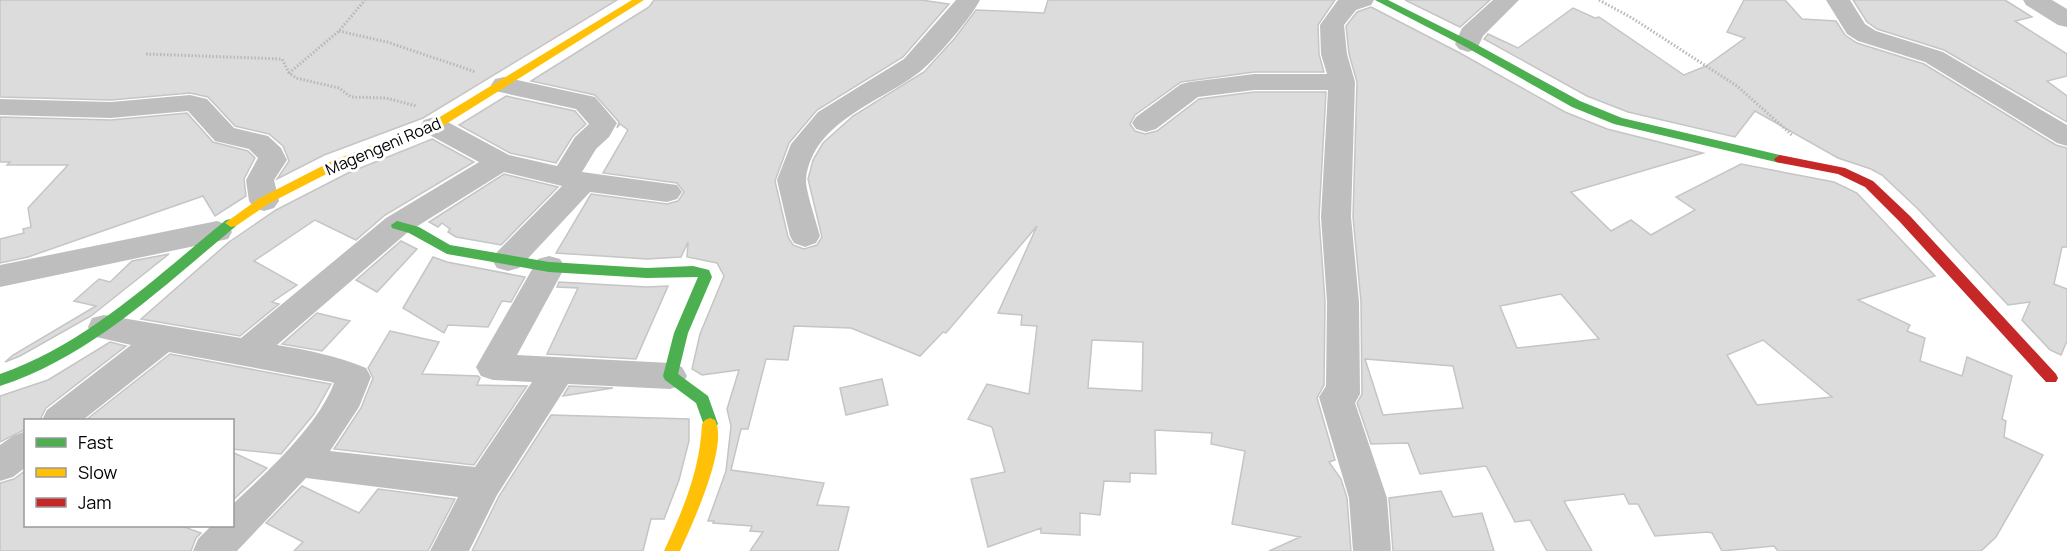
<svg xmlns="http://www.w3.org/2000/svg" width="2067" height="551" font-family="Manrope,sans-serif">
	<style>
		.building { fill: #dcdcdc; stroke: #c5c5c5; stroke-width: 1.5; fill-rule: evenodd }
		.lines { fill: none; stroke-linecap: round; stroke-linejoin: round }
		.path { stroke: #b8b8b8; stroke-width: 3; stroke-dasharray: 1.5 2; stroke-linecap: butt }
		.street { fill: #bebebe; fill-rule: evenodd }
		.fast { fill: #4caf50; fill-rule: evenodd }
		.slow { fill: #ffc107; fill-rule: evenodd }
		.jam { fill: #c62828; fill-rule: evenodd }
		.labels { text-anchor: middle; dominant-baseline: central; stroke-width: 6; stroke-linejoin: round; paint-order: stroke }
		.street-label { font-size: 16px; fill: #000; stroke: #fff }
	</style>
	<rect width="100%" height="100%" fill="#fff"/>
	<g class="building">
		<path d="M0,0H617L423,118L324,155L277,179L289,161L283,146L269,134L235,126L208,97L190,93L111,100L0,97Z"/>
		<path d="M654,0H921L949,4L903,57L817,110L789,143L775,181L788,237L793,245L804,249L817,245L822,237L808,179L813,160L823,143L853,116L924,72L955,38L976,10L1044,13L1048,0H1335L1318,25L1319,54L1324,72H1254L1181,82L1135,115L1130,124L1135,131L1145,134L1157,131L1199,99L1254,92H1326L1319,217L1325,302L1324,385L1317,398L1335,460L1329,462L1341,479L1347,498L1351,551H1269L1300,537L1232,524L1245,451L1211,444L1212,433L1155,430L1156,474L1130,473V482L1104,481L1100,515L1080,513V535L1041,533V528L988,547L971,479L1005,472L992,427L968,419L987,384L1029,394L1037,326L1021,325L1022,315L998,313L1037,226L946,333L943,332L920,356L851,328L794,326L788,360L766,359L748,429H741L731,470L824,483L817,505L849,507L838,551H750L763,532L750,531L752,526L713,523L714,521H708L726,471L731,426L727,409L739,370L702,375L692,369L700,334L724,276L717,263L687,257L688,242L681,257L647,259L556,253L591,194L667,204L678,201L684,192L677,183L603,173L628,130L620,124L617,128L619,122L595,95L531,81L649,7ZM1092,340L1143,342L1142,391L1088,388Z"/>
		<path d="M1405,0H1490L1460,27Z"/>
		<path d="M1744,0H1785L1802,19L1836,21L1845,35L1857,43L1924,64L2056,145L2067,148V247H2062L2054,284L2067,289V341L2061,355L2050,350L2022,320L2030,302L2008,305L1918,209L1882,175L1871,169L1838,158L1755,111L1735,137L1628,112L1587,96L1484,39L1488,34L1518,48L1573,8L1595,18L1599,17L1684,75L1706,66L1745,38L1727,32Z"/>
		<path d="M1853,0H2005L2032,17L2015,21L2067,54V76L2047,81L2067,96V122L1944,50L1877,29L1867,22Z"/>
		<path d="M1371,7L1458,52L1565,112L1607,129L1703,153L1571,192L1611,231L1631,220L1651,235L1695,210L1676,197L1741,164L1834,182L1857,193L1935,276L1858,300L1910,325L1907,331L1925,338L1920,361L1962,376L1967,357L2012,376L2002,419L2006,421L2004,437L2043,455L1996,537L1981,551H1778L1774,546L1722,551L1712,533L1708,532L1655,536L1638,504H1629L1624,494L1564,501L1592,551H1547L1530,520L1515,522L1486,466L1420,474L1408,443L1371,444L1357,403L1362,394L1361,302L1353,217L1357,82L1349,54L1346,26L1357,12ZM1561,294L1599,339L1517,348L1500,306ZM1763,340L1832,397L1757,405L1727,355ZM1365,359L1453,366L1463,408L1383,415Z"/>
		<path d="M506,96L575,111L586,124L573,136L556,163L510,153L459,125Z"/>
		<path d="M187,113L213,142L248,151L255,158L244,179L246,196L215,216L203,196L28,257L0,263V239L24,233L23,229L31,227L28,208L68,165H7L10,162H0V117L111,120Z"/>
		<path d="M432,139L474,162L385,215L356,240L315,220L254,261L297,285L272,302L279,304L240,336L141,319L229,242L276,210L348,173Z"/>
		<path d="M504,174L558,187L501,245L456,237L448,232L450,229L442,223L438,227L429,222Z"/>
		<path d="M401,241L417,249L377,292L356,280Z"/>
		<path d="M169,254L91,316L20,356L5,362L13,355L96,306L74,301L99,279L110,282L132,261Z"/>
		<path d="M433,257L447,262L525,277L511,302L502,301L488,327L448,325L444,333L403,308Z"/>
		<path d="M559,282L647,287L668,286L636,359L547,354L578,288L557,287Z"/>
		<path d="M317,313L350,321L322,351L282,344Z"/>
		<path d="M390,331L439,342L422,374L478,376L480,378L477,385L527,386L474,465L334,449L361,408L373,378L368,368Z"/>
		<path d="M110,342L126,346L46,408L40,420H26V429L0,442V396L48,380Z"/>
		<path d="M170,354L330,384H331L314,414L281,454L232,449V420H86Z"/>
		<path d="M882,379L888,405L846,415L840,388Z"/>
		<path d="M569,386L613,388L563,396Z"/>
		<path d="M551,415L689,419V441L679,480L664,519H651L643,551H472L499,496Z"/>
		<path d="M232,452L267,468L232,501Z"/>
		<path d="M26,470V525H179L201,533L196,538L191,551H0V483L14,479Z"/>
		<path d="M302,486L359,513L378,489L455,499L428,551H294L303,542L266,523Z"/>
		<path d="M1441,491L1453,517L1482,513L1494,551H1393L1389,498Z"/>
	</g>
	<g class="lines">
		<g class="path">
			<path d="M1599,0L1632,18L1737,86L1792,135"/>
			<path d="M339,31L387,42L476,72"/>
			<path d="M146,54L282,59L289,73L296,78L339,88L351,97L386,98L416,106"/>
			<path d="M289,73L339,31L365,0"/>
		</g>
		<g class="street">
			<path d="M956,0H980C971,18 938,56 922,70C883,102 813,120 806,179C805,189 817,224 820,236L816,243L805,247L794,243L790,236L777,180L791,144L818,112L904,59Z"/>
			<path d="M1338,0H1374L1371,5L1356,10L1344,25L1347,54L1355,82L1351,217L1359,302L1360,394L1355,403L1387,498L1391,551H1353L1349,498L1319,397L1326,386L1327,302L1321,217L1328,90H1254L1198,97L1156,129L1146,132L1136,129L1132,123L1136,117L1181,84L1190,82L1254,74H1327L1321,54L1320,25Z"/>
			<path d="M1493,0H1519L1483,36L1477,49L1468,52L1459,49L1455,44L1462,28Z"/>
			<path d="M1826,0H1850L1865,24L1876,31L1943,52L2067,125V146L2057,143L1925,62L1858,41L1847,34Z"/>
			<path d="M2023,0H2052L2067,9V27L2058,25L2026,5Z"/>
			<path d="M504,77L595,97L617,123L609,137L596,149L582,172L677,185L682,192L677,199L667,202L590,192L519,268L508,271L497,268L492,260L497,252L562,186L504,172L408,232L277,345C308,350 337,356 366,368L371,377L359,407L330,451L475,467L532,382L493,380L481,376L476,367L538,259L549,256L560,259L565,267L517,355L670,363L682,367L687,376L682,385L670,389L568,384L497,495L469,551H430L458,497L306,478L237,551H193L198,539L211,526H232V505C266,473 318,426 334,383L331,382L169,352L83,420H42L47,410L131,345L92,336L88,327L92,318L104,315L241,338L386,218L479,162L424,132L420,126L424,120L434,117L444,120L509,155L557,166L575,137L589,124L576,109L495,91L491,85L495,79Z"/>
			<path d="M190,95L207,99L234,128L268,136L281,148L287,160L274,180L279,201L274,208L264,211L254,208L249,201L246,180L258,158L249,149L215,141L188,111L111,118L0,115V99L111,102Z"/>
			<path d="M217,221L228,225L232,232L228,239L0,287V265Z"/>
			<path d="M26,431V467L13,477L0,481V445L13,436Z"/>
		</g>
		<g class="fast">
			<path d="M1375,0H1388L1472,42L1580,101L1622,118L1780,155L1786,159L1780,163L1614,124L1572,107L1464,46Z"/>
			<path d="M231,219L237,223L236,226C162,287 92,356 0,386V374C87,344 156,277 226,220Z"/>
			<path d="M397,221L419,227L450,245L549,262L647,268L693,266L709,270L712,277L688,333L678,374L708,396L718,424L715,428L710,430L705,428L696,403L665,380L663,376L674,333L698,277L647,278L549,272L447,254L409,233L392,228L391,225Z"/>
		</g>
		<g class="slow">
			<path d="M632,0H644L438,129L340,167L268,204L236,226L231,227L225,223L260,198L332,161L430,123Z"/>
			<path d="M710,418L715,420C729,445 692,525 680,551H664C683,510 700,470 702,424L705,420Z"/>
		</g>
		<path class="jam" d="M1780,155L1845,168L1873,181L1910,216L2056,374L2058,378L2056,382H2046L1900,222L1865,187L1838,174L1776,162L1774,159Z"/>
	</g>
	<g class="labels">
		<g class="street-label">
			<text transform="translate(383 146) rotate(-23)">Magengeni Road</text>
		</g>
	</g>
	<rect x="24" y="419" width="210" height="108" fill="#ffffff" stroke="#999999" stroke-width="1.5"/>
	<rect x="36" y="438" width="30" height="9" fill="#4caf50" stroke="#999999" stroke-width="1.5"/>
	<text x="78" y="449" font-size="18" fill="#000000">Fast</text>
	<rect x="36" y="468" width="30" height="9" fill="#ffc107" stroke="#999999" stroke-width="1.5"/>
	<text x="78" y="479" font-size="18" fill="#000000">Slow</text>
	<rect x="36" y="498" width="30" height="9" fill="#c62828" stroke="#999999" stroke-width="1.5"/>
	<text x="78" y="509" font-size="18" fill="#000000">Jam</text>
</svg>
